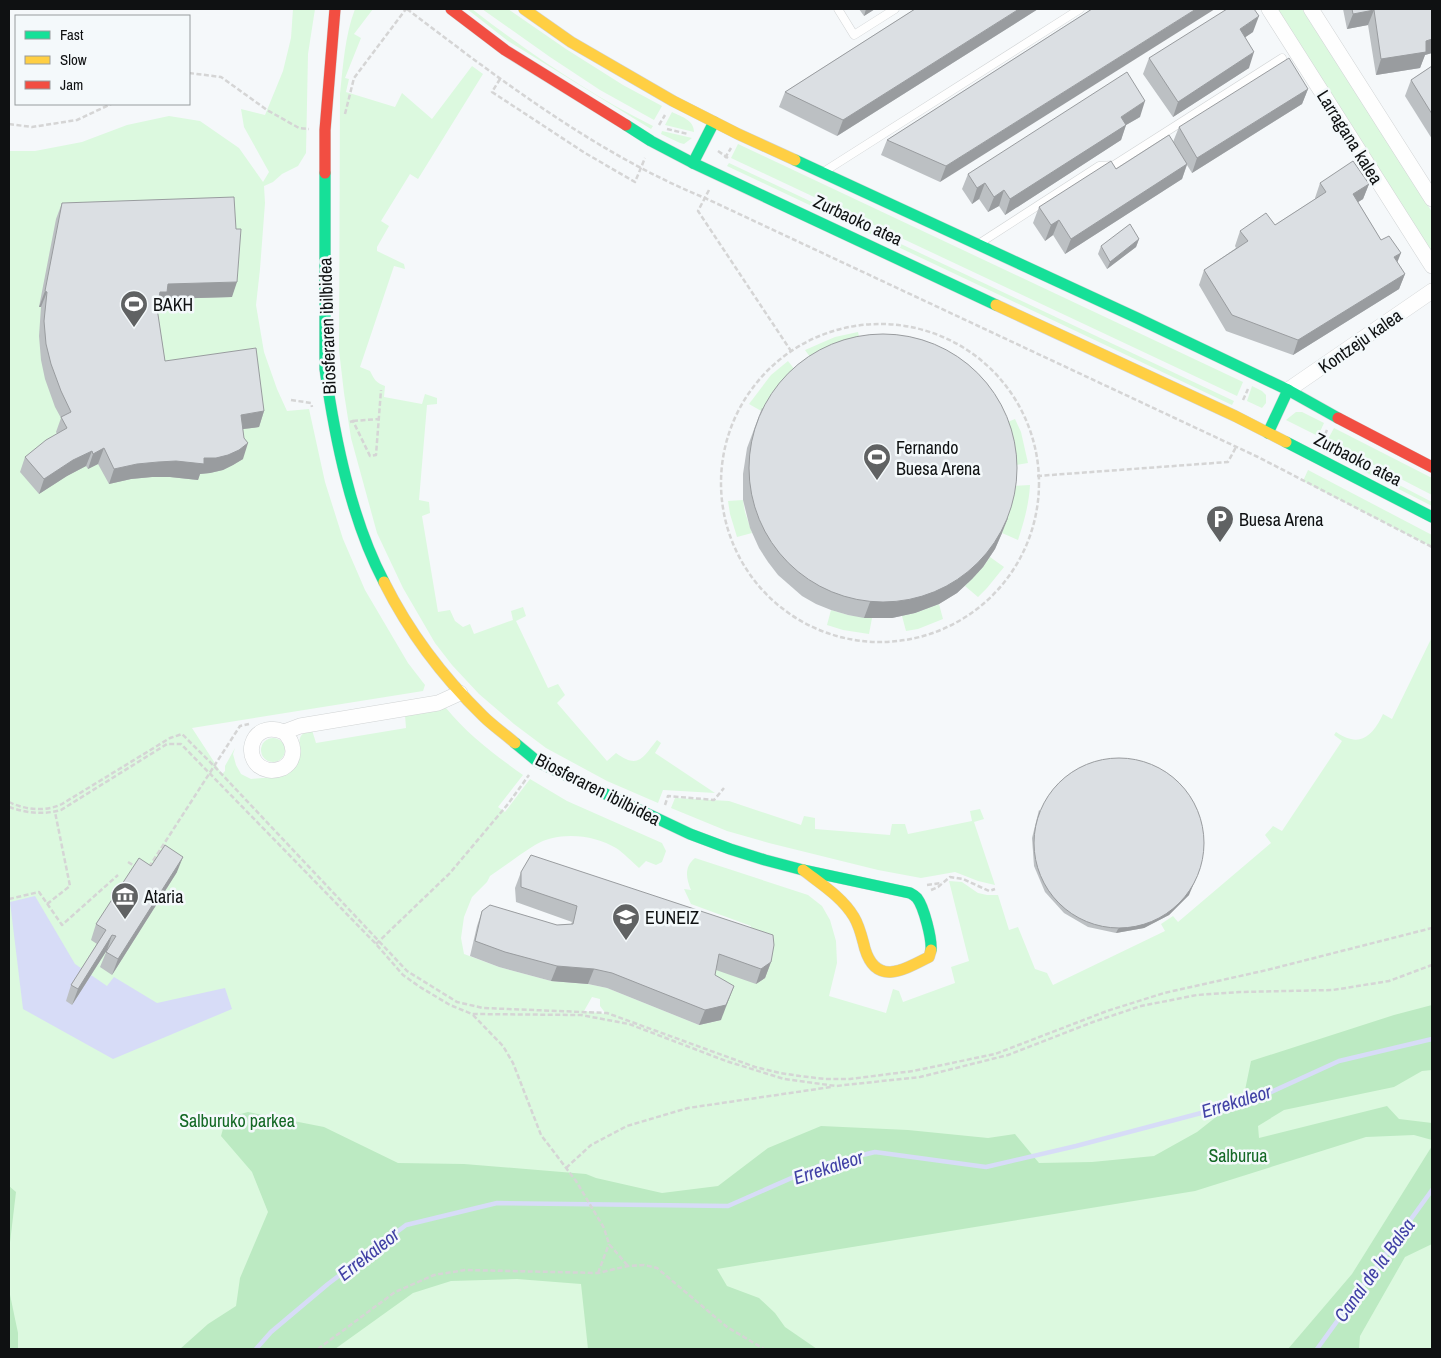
<svg xmlns="http://www.w3.org/2000/svg" width="1441" height="1358" font-family="'Archivo Narrow',sans-serif">
	<style>
		.green { fill: #dcf9df; fill-rule: evenodd }
		.forest { fill: #bceac2 }
		.water { fill: #d7dcf7 }
		.lines { fill: none; stroke-linecap: round; stroke-linejoin: round }
		.stream { stroke: #d7dcf7; stroke-width: 4.5 }
		.lane-casing { stroke: #d1d4d5; stroke-width: 9 }
		.street-casing { stroke: #d1d4d5; stroke-width: 16 }
		.fast-casing { stroke: #d1d4d5; stroke-width: 12 }
		.slow-casing { stroke: #d1d4d5; stroke-width: 12 }
		.jam-casing { stroke: #d1d4d5; stroke-width: 12 }
		.path { stroke: #d5d5d5; stroke-width: 2.5; stroke-dasharray: 5 2.5; stroke-linecap: butt }
		.lane { stroke: #fefefe; stroke-width: 8 }
		.street { stroke: #fefefe; stroke-width: 15 }
		.fast { stroke: #16e098; stroke-width: 11 }
		.slow { stroke: #ffcf43; stroke-width: 11 }
		.jam { stroke: #f24e42; stroke-width: 11 }
		.wall { fill: #bcc0c3 }
		.shaded-wall { fill: #999c9f }
		.building { fill: #dbdfe3; stroke: #999c9f }
		.labels { text-anchor: middle; dominant-baseline: central; stroke-width: 5; stroke-linejoin: round; paint-order: stroke }
		.street-label { font-size: 18px; fill: #0f1112; stroke: #f4f9fb }
		.poi-label { font-size: 18px; fill: #0f1112; stroke: #f4f9fb; text-anchor: start }
		.park-label { font-size: 18px; fill: #136824; stroke: #f4f9fb }
		.water-label { font-size: 19px; font-style: italic; fill: #4040a5; stroke: #f4f9fb }
	</style>
	<rect width="100%" height="100%" fill="#f5f8fa"/>
	<g class="green">
		<path d="M293,9H315L308,54L306,153L298,166L282,174L273,182L264,186L265,203L260,269L256,305L264,352L277,389L287,411L309,409L325,482L343,539L365,590L408,663L425,685L423,691L192,728L222,774L225,771V766L235,748L233,754L236,765L241,774L251,779L273,777L300,751C299,739 298,733 312,730L316,743L406,728L405,715L446,708C467,734 495,755 523,775L498,807L505,812L530,779L567,801L662,843L666,851L662,862L656,865L646,861L639,868C632,862 624,853 616,848C594,834 557,831 535,845C519,855 505,866 490,876L487,882L472,897L464,917L461,938L464,954L499,967L551,981L588,984L607,988L699,1025L721,1020L709,991L714,970L745,943L751,926L691,904L684,889L691,890C686,878 684,867 695,858L808,895L822,906L830,920L836,941L837,963L829,996L886,1013L893,989L899,991L903,1002L955,983L951,967L969,961L949,881L962,882L978,893L987,895H998L1009,930L1018,927L1035,969L1047,973L1053,985L1165,931L1161,924L1173,916L1178,922L1271,843L1265,835L1273,826L1282,831L1342,741L1334,735L1336,732C1340,735 1346,738 1351,739C1367,743 1377,727 1383,714L1392,719L1432,637V1349H9V151H35L82,142L127,125L169,116L200,121L239,148L263,182L269,172L244,127L241,109L265,115L283,71L291,38ZM592,997L600,999V1006L606,1014L584,1011Z"/>
		<path d="M355,9H373L354,34L361,38L345,78L349,79L346,92L395,107L402,93L432,119L472,66L483,74L418,179L410,174L381,221L389,226L377,247V251L404,264L405,269L394,266L360,367L370,371C374,379 376,383 385,386L384,397L422,404L425,394L437,398V404L427,405L419,500L429,502L430,513L422,516L438,612L450,610L455,621L463,627L470,624L474,634L513,620L511,611L523,607L526,616L516,621L548,688L558,684L565,695L557,703L607,761L616,753C639,770 643,757 657,740L661,743L655,753L715,793L663,790L658,803L607,781L546,748L514,724L479,694L452,665L435,643L403,588L377,533L351,438L344,393L339,350L340,94C343,66 345,35 355,9Z"/>
		<path d="M467,9H472C529,53 589,94 653,126L651,129L508,41Z"/>
		<path d="M482,9H508L566,49L623,85L662,106L654,120L600,90L550,57Z"/>
		<path d="M1275,9H1302L1432,212V255Z"/>
		<path d="M672,112C682,117 694,120 694,132L665,125Z"/>
		<path d="M662,131L692,138L684,144L680,143L661,134Z"/>
		<path d="M738,144L1243,382L1237,396L731,158Z"/>
		<path d="M729,163L1234,401L1232,405L727,166Z"/>
		<path d="M858,332L862,350L815,364L805,350L835,337Z"/>
		<path d="M788,361L798,374L763,412L749,404L771,375Z"/>
		<path d="M1252,386L1262,391L1266,395V403L1262,408L1247,401Z"/>
		<path d="M1296,412H1302L1324,423L1318,436L1286,420Z"/>
		<path d="M1015,419L1021,432L1028,463L1010,466L998,426Z"/>
		<path d="M1334,428L1432,478V495L1327,441Z"/>
		<path d="M1324,446L1432,502V506L1322,450Z"/>
		<path d="M1308,470L1432,535V547L1303,481Z"/>
		<path d="M1030,485C1029,504 1024,522 1018,540L1002,533L1006,522L1012,486Z"/>
		<path d="M743,500L745,512L752,533L737,537L730,514L728,501Z"/>
		<path d="M990,557L1004,567L987,588L978,597L965,586L983,567Z"/>
		<path d="M939,604L943,619L918,629L906,631L902,616L915,613Z"/>
		<path d="M831,610L848,615L872,618L869,634L843,630L827,625Z"/>
		<circle cx="273" cy="750" r="12"/>
		<path d="M675,798L729,801L801,825L804,816L815,818V829L890,835L892,824H905L908,834L972,821L970,811L980,809L984,819L974,822L995,885L978,881L955,872L921,878L878,870L769,843L727,831L671,808Z"/>
	</g>
	<g class="forest">
		<path d="M1432,1005V1070L1422,1071L1394,1087L1284,1110L1258,1126L1259,1138L1387,1106L1399,1119L1432,1123V1140L1414,1135L1366,1137L1195,1191L717,1269L727,1286L759,1298L775,1313L785,1327L817,1349H588L581,1284L517,1279L451,1281L413,1293L335,1349H180L208,1324L236,1306L240,1278L268,1212L252,1172L221,1136L226,1118L248,1112L324,1127L398,1163L464,1164L586,1174L596,1178L662,1193L718,1186L768,1148L821,1126L908,1130L988,1138L1015,1134L1039,1163L1092,1162L1154,1156L1197,1132L1244,1095L1251,1061L1394,1015Z"/>
		<path d="M1432,1146V1244L1405,1257L1360,1336L1359,1349H1288L1352,1274Z"/>
		<path d="M9,1186L16,1192L9,1251Z"/>
		<path d="M9,1290L18,1333V1349H9Z"/>
	</g>
	<path class="water" d="M35,896L75,964L107,986L114,977L157,1003L225,988L232,1009L113,1059L23,1009L10,902Z"/>
	<g class="lines">
		<g class="stream">
			<path d="M256,1349L271,1332L328,1284L406,1225L497,1203L728,1206L821,1165L875,1152L986,1167L1076,1146L1258,1098L1339,1061L1432,1039"/>
			<path d="M1317,1349L1432,1190"/>
		</g>
		<g class="lane-casing">
			<g id="lane">
				<path d="M838,9L854,35L895,9"/>
				<path d="M825,171L1080,9"/>
				<path d="M980,243L1099,166L1114,165L1282,58"/>
			</g>
		</g>
		<g class="street-casing">
			<g id="street">
				<path d="M1269,9L1432,266"/>
				<path d="M1311,9L1432,199"/>
				<path d="M1288,390L1432,291"/>
				<path d="M284,732C294,742 298,759 283,768C278,770 273,771 268,770C240,764 249,718 284,732L300,726L438,703L460,693"/>
			</g>
		</g>
		<g class="fast-casing">
			<g id="fast">
				<path d="M626,125L651,141L693,163L996,305"/>
				<path d="M795,160L1137,318L1288,390L1338,418"/>
				<path d="M693,163L714,122"/>
				<path d="M325,173V369C335,439 351,519 384,582"/>
				<path d="M1268,433L1288,390"/>
				<path d="M1286,442L1432,517"/>
				<path d="M515,743L538,762L690,834L730,849L765,860L803,870L910,893C912,894 915,896 917,898C924,907 932,939 931,950"/>
			</g>
		</g>
		<g class="slow-casing">
			<g id="slow">
				<path d="M524,9L571,42L673,101L738,134L795,160"/>
				<path d="M996,305L1235,416L1286,442"/>
				<path d="M384,582C409,632 443,677 483,716C493,726 505,734 515,743"/>
				<path d="M803,870C821,884 842,897 854,917C860,927 862,938 865,949C876,985 902,971 927,958L929,957L931,950"/>
			</g>
		</g>
		<g class="jam-casing">
			<g id="jam">
				<path d="M451,9L505,50L626,125"/>
				<path d="M325,173V130L335,9"/>
				<path d="M1338,418L1432,467"/>
			</g>
		</g>
		<g class="path">
			<path d="M407,9C499,79 597,154 705,198L1258,457L1432,547"/>
			<path d="M189,73L221,77L267,110L299,128L309,129"/>
			<path d="M500,79L492,92L585,153L635,182L645,158"/>
			<path d="M345,114L354,78L406,9"/>
			<path d="M9,124L32,127L77,120L111,104"/>
			<path d="M659,125L665,115"/>
			<path d="M667,129L688,134"/>
			<path d="M718,151L728,158"/>
			<path d="M725,158L731,148"/>
			<path d="M709,190L698,211L791,351"/>
			<circle cx="880" cy="483" r="159"/>
			<path d="M291,400L311,403L312,407"/>
			<path d="M1243,400L1248,389"/>
			<path d="M353,421L379,419"/>
			<path d="M350,422L353,421L370,456L376,455L381,390"/>
			<path d="M1322,441L1327,430"/>
			<path d="M1037,476L1228,462L1236,447"/>
			<path d="M9,802C25,810 46,812 62,804L170,738L182,734L214,766L407,971L457,1002L483,1008L607,1013L755,1067L780,1073L800,1076L825,1079H850L913,1071L995,1054L1107,1011L1164,993L1267,970L1432,928"/>
			<path d="M665,805L668,796L714,800L724,788"/>
			<path d="M9,807C26,813 43,815 61,810L167,744H181L376,944L403,975L420,987L450,1005L472,1014L581,1015L629,1024L726,1061L784,1079L836,1086L920,1077L1008,1055L1093,1022L1141,1006L1197,995L1240,992L1333,990L1389,981L1432,965"/>
			<path d="M128,862L136,867"/>
			<path d="M149,867L240,726L249,724"/>
			<path d="M927,885L942,883"/>
			<path d="M931,890L938,887L950,877L963,879L989,891L995,889"/>
			<path d="M9,899L39,892L62,925L118,875"/>
			<path d="M47,904L70,886L55,812"/>
			<path d="M376,944L450,873L508,804L529,775"/>
			<path d="M473,1015L503,1046L513,1063L541,1135L576,1181L604,1228L609,1244L628,1266"/>
			<path d="M566,1168L591,1145L627,1126L688,1108L831,1087"/>
			<path d="M598,1273L609,1244"/>
			<path d="M318,1349L395,1292L434,1275L465,1270L598,1273L628,1266L644,1265L657,1268L727,1327L764,1349"/>
		</g>
		<use href="#lane" class="lane"/>
		<use href="#street" class="street"/>
		<use href="#fast" class="fast"/>
		<use href="#slow" class="slow"/>
		<use href="#jam" class="jam"/>
	</g>
	<g class="wall">
		<path d="M859,9H875L864,16Z"/>
		<path d="M915,9H1038L837,136L779,107L785,92Z"/>
		<path d="M1092,9L940,182L881,155L887,140Z"/>
		<path d="M1343,9H1432V53L1425,55L1420,68L1376,75L1368,25L1347,29Z"/>
		<path d="M1253,32L1245,37L1249,68L1173,117L1143,74L1149,58Z"/>
		<path d="M1432,66V139L1405,96L1411,80Z"/>
		<path d="M1308,89L1302,104L1192,173L1187,165L1182,179L1065,254L1053,235L1045,241L1033,223L1039,207L1116,169L1173,142L1179,127Z"/>
		<path d="M1140,117L1126,125L1121,140L1005,215L999,206L988,212L979,199L972,204L962,189L968,174Z"/>
		<path d="M1320,183L1369,184L1363,199L1358,202L1381,240L1405,274L1399,289L1293,355L1226,331L1199,285L1204,270L1236,248L1235,246L1240,231L1275,225L1315,199V198Z"/>
		<path d="M62,203L232,297L164,299L161,308H157L165,361L264,411L259,427L243,429V459L233,465L223,470L210,473L200,474L198,480L170,477H152L131,479L109,484L98,464L88,469L86,466L67,476L39,494L20,472L25,457L57,434L56,432L61,418L55,407L45,379L41,360L39,336L41,307H39L56,219Z"/>
		<path d="M1139,239L1136,247L1107,269L1098,254L1101,246Z"/>
		<path d="M762,408L1002,533L995,549L983,567L972,579L957,593L939,604L915,613L892,618H864L848,615L831,610L816,604L802,596L778,575L768,562L759,548L750,528L743,500V474L747,448Z"/>
		<path d="M1039,810L1189,895L1169,915L1144,928L1116,933L1088,927L1064,913L1045,892L1034,866L1032,838Z"/>
		<path d="M151,866L177,872L112,975L100,967L107,950L72,1005L66,1001L71,985L97,944L91,940L96,924Z"/>
		<path d="M521,872L771,962L765,978L756,984L716,970L715,975L721,1020L699,1025L607,988L588,984L551,981L499,967L470,956L477,926L482,911L557,925L571,924L572,922L516,902L515,888Z"/>
	</g>
	<g class="shaded-wall">
		<path d="M866,9H875L864,16Z"/>
		<path d="M1019,9H1038L837,136L843,120Z"/>
		<path d="M1196,9H1215L940,182L946,166Z"/>
		<path d="M1374,10L1368,25L1347,29L1353,14Z"/>
		<path d="M1259,16L1253,32L1234,45L1240,29Z"/>
		<path d="M1432,39V53L1425,55L1420,68L1376,75L1381,59L1426,41Z"/>
		<path d="M1254,52L1249,68L1173,117L1178,102Z"/>
		<path d="M1308,89L1302,104L1192,173L1197,158Z"/>
		<path d="M1145,101L1140,117L1126,125L1121,140L1005,215L1010,199L1121,117Z"/>
		<path d="M1187,164L1182,179L1065,254L1071,239Z"/>
		<path d="M985,183L979,199L972,204L977,188Z"/>
		<path d="M1369,184L1363,199L1347,209L1353,194Z"/>
		<path d="M1004,190L999,206L988,212L994,197Z"/>
		<path d="M1059,220L1053,235L1045,241L1051,225Z"/>
		<path d="M1139,239L1136,247L1107,269L1110,262Z"/>
		<path d="M1401,253L1395,268L1394,257Z"/>
		<path d="M1405,274L1399,289L1293,355L1298,340Z"/>
		<path d="M237,282L232,297L164,299L161,308H155L160,292L168,284Z"/>
		<path d="M45,291L47,292L41,307H39Z"/>
		<path d="M264,411L259,427L235,430L241,415Z"/>
		<path d="M248,443L243,459L233,465L223,470L210,473L200,474L198,480L170,477H152L131,479L109,484L114,469L137,464L204,458Z"/>
		<path d="M104,448L98,464L88,469L93,454Z"/>
		<path d="M92,451L86,466L67,476L39,494L44,479L73,460Z"/>
		<path d="M1008,518L1002,533L995,549L983,567L972,579L957,593L939,604L915,613L892,618H864L870,602Z"/>
		<path d="M183,857L177,872L112,975L118,959Z"/>
		<path d="M1200,869L1189,895L1169,915L1144,928L1116,933L1118,929Z"/>
		<path d="M112,935L107,950L72,1005L78,989Z"/>
		<path d="M771,962L765,978L756,984L761,969Z"/>
		<path d="M557,966L594,969L588,984L551,981Z"/>
		<path d="M734,986L721,1020L699,1025L705,1010Z"/>
	</g>
	<g class="building">
		<path d="M915,9H1019L843,120L785,92Z"/>
		<path d="M1092,9H1196L946,166L887,140Z"/>
		<path d="M1227,9H1254L1259,16L1240,29L1254,52L1178,102L1149,58Z"/>
		<path d="M1352,9H1432V39L1426,41V52L1381,59L1374,10L1353,14Z"/>
		<path d="M1289,58L1308,89L1197,158L1179,127Z"/>
		<path d="M1432,66V114L1411,80Z"/>
		<path d="M1127,72L1145,101L1121,117L1126,125L1010,199L1004,190L994,197L985,183L977,188L968,174Z"/>
		<path d="M1169,135L1187,164L1071,239L1059,220L1051,225L1039,207L1111,161L1116,169Z"/>
		<path d="M1353,161L1369,184L1353,194L1381,240L1389,236L1401,253L1394,257L1405,274L1298,340L1232,315L1204,270L1248,241L1240,231L1266,213L1275,225L1326,192L1320,183Z"/>
		<path d="M234,197L236,229H241L237,282L168,284L167,292H160L157,308L165,361L256,348L264,411L241,415L244,438L248,443L239,450L228,455L216,458H204V464L176,461L158,462L137,464L114,469L104,448L93,454L92,451L73,460L44,479L25,457L46,440L67,428L61,417L71,412L61,391L51,364L46,344L44,321L47,292L45,291L62,203Z"/>
		<path d="M1130,224L1139,239L1110,262L1101,246Z"/>
		<circle cx="883" cy="468" r="134"/>
		<circle cx="1119" cy="843" r="85"/>
		<path d="M165,845L183,857L118,959L106,952L116,936L112,935L78,989L71,985L106,930L96,924L139,858L151,866Z"/>
		<path d="M531,855L773,935L774,945L771,962L761,969L719,954L715,975L734,986L726,1005L705,1010L612,973L594,969L557,966L505,952L475,941L482,911L490,905L557,925L573,924L577,906L521,887V872Z"/>
	</g>
	<defs>
		<g id="stadium-pin" transform="scale(1.4375)"><path d="M0 17L-7.5 6A9.5 9.5 0 1 1 7.5 6Z" fill="#606263" stroke="#f4f9fb"/><path d="M0-5a6.5 5 0 1 0 0 10a6.5 5 0 1 0 0-10ZM-3.5-1.8h7v3.6h-7Z" fill="#fff"/></g>
		<g id="parking-pin" transform="scale(1.4375)"><path d="M0 17L-7.5 6A9.5 9.5 0 1 1 7.5 6Z" fill="#606263" stroke="#f4f9fb"/><path d="M-3.5-5.5H1a3.5 3.5 0 0 1 0 7H-1V5.5H-3.5ZM-1-3.4V-.6H.8a1.4 1.4 0 0 0 0-2.8Z" fill="#fff"/></g>
		<g id="museum-pin" transform="scale(1.4375)"><path d="M0 17L-7.5 6A9.5 9.5 0 1 1 7.5 6Z" fill="#606263" stroke="#f4f9fb"/><path d="M0-6L6-3V-2H-6V-3ZM-5-1h2V3h-2ZM-1-1h2V3h-2ZM3-1h2V3H3ZM-6 4H6V6H-6Z" fill="#fff"/></g>
		<g id="university-pin" transform="scale(1.4375)"><path d="M0 17L-7.5 6A9.5 9.5 0 1 1 7.5 6Z" fill="#606263" stroke="#f4f9fb"/><path d="M0-5L7-2L0 1L-7-2ZM-4 1L0 2.5L4 1V4Q0 6-4 4Z" fill="#fff"/></g>
	</defs>
	<g fill-rule="evenodd">
		<use href="#stadium-pin" x="134" y="304"/>
		<use href="#stadium-pin" x="877" y="457"/>
		<use href="#parking-pin" x="1220" y="519"/>
		<use href="#museum-pin" x="125" y="896"/>
		<use href="#university-pin" x="626" y="917"/>
	</g>
	<g class="labels">
		<g class="street-label">
			<text transform="translate(1350 137) rotate(58)">Larragana kalea</text>
			<text transform="translate(858 220) rotate(25)">Zurbaoko atea</text>
			<text transform="translate(327 326) rotate(-92)">Biosferaren ibilbidea</text>
			<text transform="translate(1360 341) rotate(-35)">Kontzeju kalea</text>
			<text transform="translate(1358 459) rotate(27)">Zurbaoko atea</text>
			<text transform="translate(598 789) rotate(27)">Biosferaren ibilbidea</text>
		</g>
		<g class="poi-label">
			<text x="153" y="304">BAKH</text>
			<text x="896" y="447">Fernando<tspan x="896" dy="21">Buesa Arena</tspan></text>
			<text x="1239" y="519">Buesa Arena</text>
			<text x="144" y="896">Ataria</text>
			<text x="645" y="917">EUNEIZ</text>
		</g>
		<g class="park-label">
			<text x="237" y="1120">Salburuko parkea</text>
			<text x="1238" y="1155">Salburua</text>
		</g>
		<g class="water-label">
			<text transform="translate(1236 1101) rotate(-17)">Errekaleor</text>
			<text transform="translate(828 1167) rotate(-18)">Errekaleor</text>
			<text transform="translate(368 1254) rotate(-38)">Errekaleor</text>
			<text transform="translate(1374 1270) rotate(-54)">Canal de la Balsa</text>
		</g>
	</g>
	<rect width="1441" height="1358" fill="none" stroke="#0f1112" stroke-width="20"/>
	<rect x="15" y="15" width="175" height="90" fill="#f4f9fb" stroke="#989c9e"/>
	<rect x="25" y="31" width="25" height="8" fill="#16e098" stroke="#989c9e"/>
	<text x="60" y="40" font-size="15" fill="#0f1112">Fast</text>
	<rect x="25" y="56" width="25" height="8" fill="#ffcf43" stroke="#989c9e"/>
	<text x="60" y="65" font-size="15" fill="#0f1112">Slow</text>
	<rect x="25" y="81" width="25" height="8" fill="#f24e42" stroke="#989c9e"/>
	<text x="60" y="90" font-size="15" fill="#0f1112">Jam</text>
</svg>
